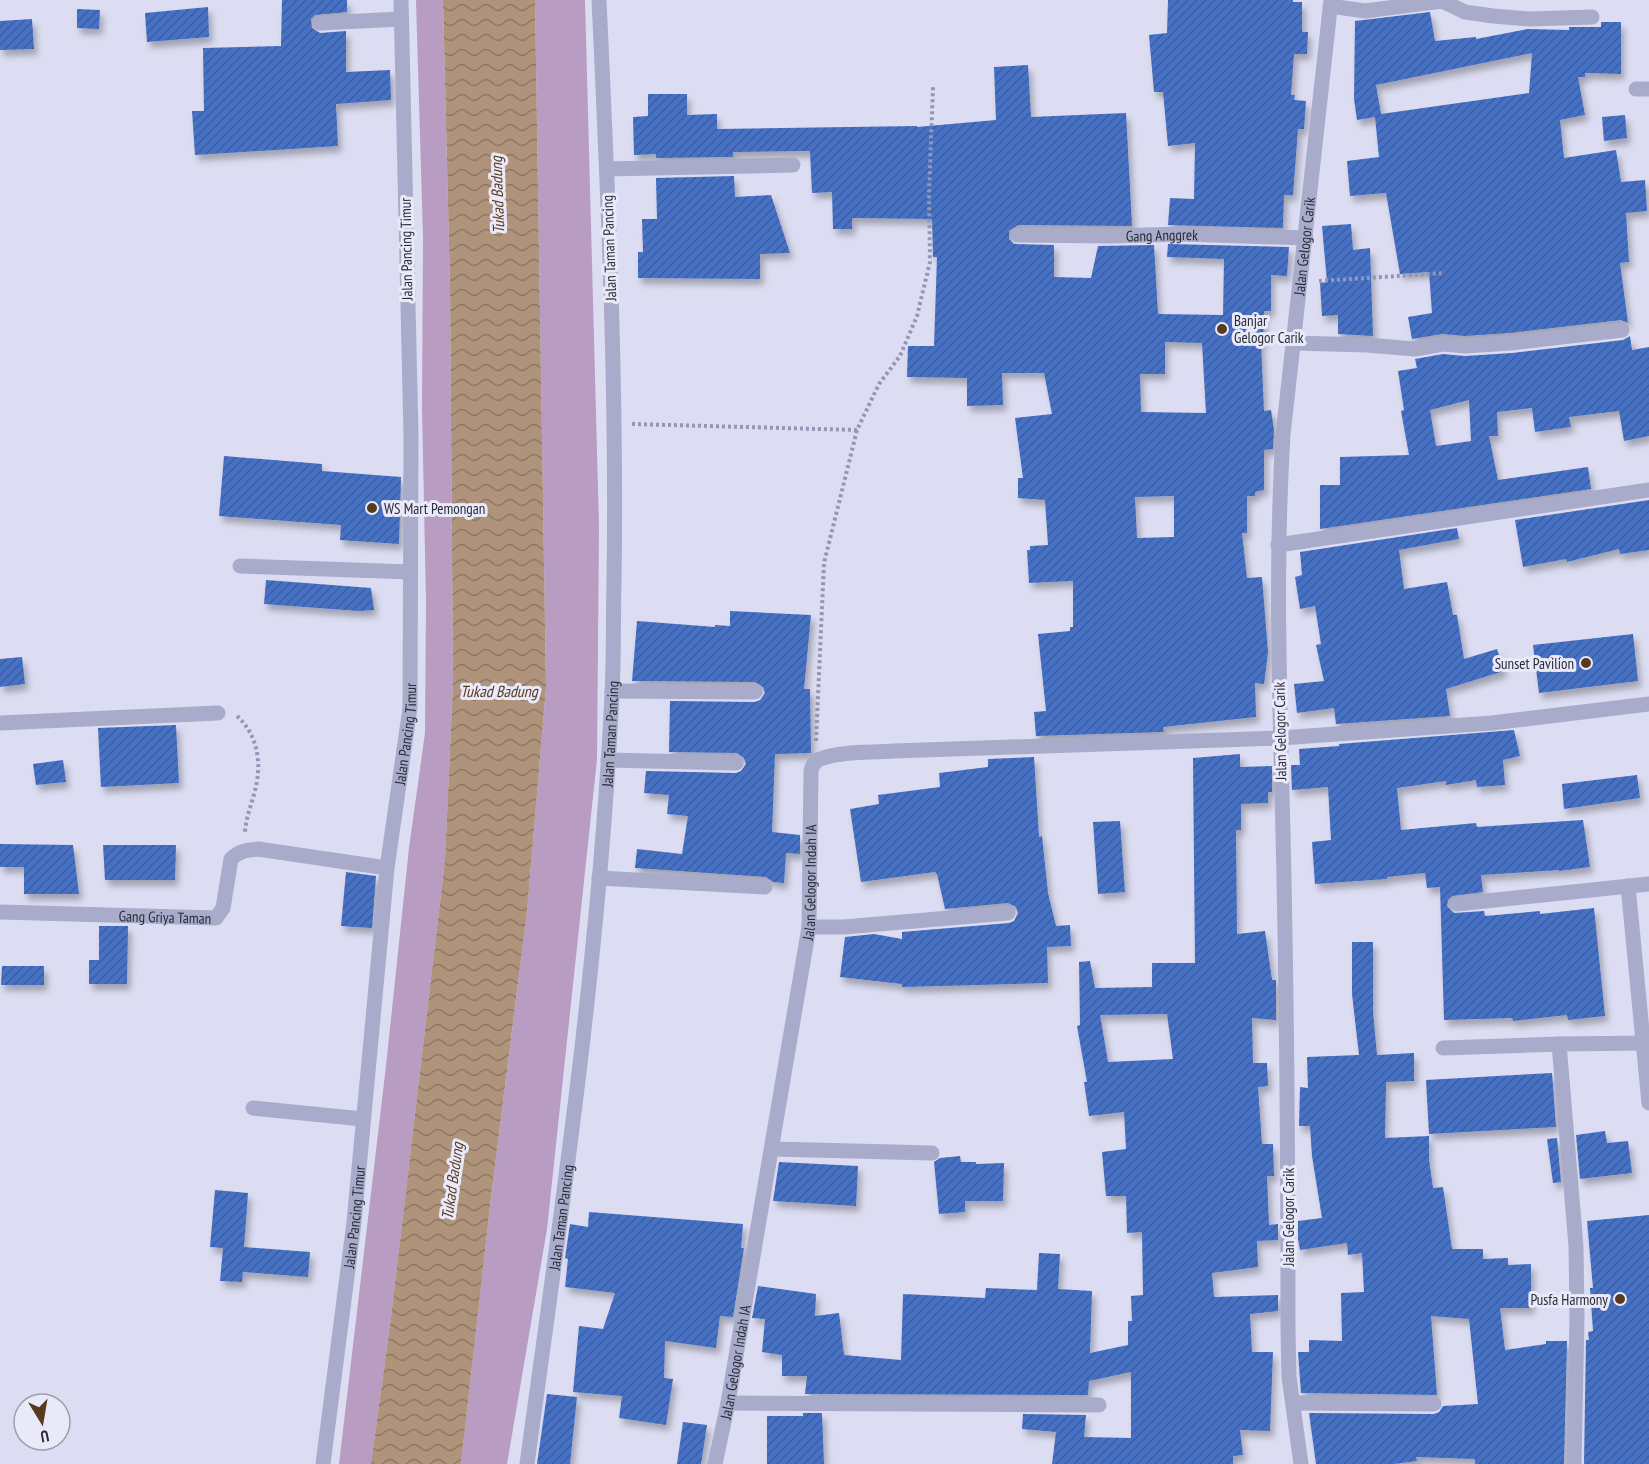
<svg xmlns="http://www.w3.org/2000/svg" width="1649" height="1464" font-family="'PT Sans Narrow',sans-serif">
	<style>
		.grass { fill: #b89cc1 }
		.water { fill: url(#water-waves) }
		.building { fill: url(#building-hatch); fill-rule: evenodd; filter: url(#shadow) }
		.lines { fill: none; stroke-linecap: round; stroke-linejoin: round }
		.path { stroke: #9297b6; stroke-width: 4; stroke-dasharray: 3 3; stroke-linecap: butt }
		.minor { stroke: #a8acca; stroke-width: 15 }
		.poi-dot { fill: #583a1e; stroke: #e9e9f9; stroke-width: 2 }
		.labels { text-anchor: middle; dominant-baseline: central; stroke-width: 6; stroke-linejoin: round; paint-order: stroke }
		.street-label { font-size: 15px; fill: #282c37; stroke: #e9e9f9 }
		.poi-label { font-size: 15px; fill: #282c37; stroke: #e9e9f9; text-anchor: start }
		.water-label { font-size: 16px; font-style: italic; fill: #583a1e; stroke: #e9e9f9 }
	</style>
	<defs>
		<pattern id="water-waves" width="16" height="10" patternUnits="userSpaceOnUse" patternTransform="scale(1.5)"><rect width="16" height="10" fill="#af937b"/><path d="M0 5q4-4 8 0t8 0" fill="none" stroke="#8e7866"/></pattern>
		<pattern id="building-hatch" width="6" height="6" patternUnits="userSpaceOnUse" patternTransform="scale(1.5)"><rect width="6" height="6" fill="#4771c5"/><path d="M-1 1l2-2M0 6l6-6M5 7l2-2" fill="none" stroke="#3b5da1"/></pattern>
		<filter id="shadow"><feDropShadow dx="3.5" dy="6" stdDeviation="3" flood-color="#0004"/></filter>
	</defs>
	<rect width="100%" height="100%" fill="#dcddf2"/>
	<g class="grass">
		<path d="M416,0H443L450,286L453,682L445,860L391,1317L371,1464H339L386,1066L409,848L425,733L426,603L422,406L423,237Z"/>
		<path d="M535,0H585L599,527L597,759L547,1229L507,1464H461L492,1189L527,912L546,688Z"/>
	</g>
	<path class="water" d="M443,0H535L546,688L527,912L492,1189L461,1464H371L391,1317L445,860L453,682L450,286Z"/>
	<g class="building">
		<path d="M282,0H347V12L315,15L311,19L312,28L320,33L346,31V72L390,70L391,100L336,104L338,146L195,155L192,111H204L203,48L281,46Z"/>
		<path d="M1168,0H1293V2H1302V32H1308L1307,54H1294L1291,95H1295L1294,100L1306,101L1304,129H1298L1293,195H1284L1283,228L1168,225L1170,198L1194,199L1195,143L1168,146L1163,92H1154L1149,35L1167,33Z"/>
		<path d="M208,7L209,37L147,42L145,13Z"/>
		<path d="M77,9L100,10L99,29L77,28Z"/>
		<path d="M1430,12L1435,41L1476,37V39L1528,29L1569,30V27H1601V22H1621V74L1585,73V77H1578L1585,115L1560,120L1564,158L1616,150L1621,182L1645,180L1647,211L1626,213L1629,262L1620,263L1628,323L1621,320L1510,333L1465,336L1442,334L1412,339L1408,317L1432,313L1429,272L1400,274L1386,193L1350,196L1347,161L1379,157L1375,117L1357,120L1354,99L1355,21ZM1532,53L1529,93L1381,114L1376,85Z"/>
		<path d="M32,19L34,49L0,50V21Z"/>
		<path d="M1028,65L1031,117L1126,113L1132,226L1018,225L1009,231V239L1014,244L1054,245V277L1091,278L1098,246L1154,245L1158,314L1223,315L1224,259L1167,257L1168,244L1289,247L1287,276L1271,275V311H1264L1263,343H1261L1264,411L1271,410L1274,430L1273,449L1264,450V490L1255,492V496H1247V533H1242L1247,578L1262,577L1268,652L1264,684L1255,683L1256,717L1163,727L1164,732L1036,736L1034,712L1046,711L1038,634L1070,631V627H1073V581L1029,583L1027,550H1030V546L1048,545L1045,500L1018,498V478H1023L1015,418L1052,414L1044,373H1002L1003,405L967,406V378L907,377L908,346H934L937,257H933L932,219L852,218V229H833L832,192L812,193L810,151L733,152V157L656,158V154L634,155L633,117L648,116V94H687V115L717,114V129L917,126V127L996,120L994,67ZM1165,342L1202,343L1206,413L1141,412L1140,374H1165ZM1174,496V537L1137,538L1135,497Z"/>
		<path d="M1625,115L1627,138L1604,141L1602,117Z"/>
		<path d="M734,176L735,197L771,195L790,253L760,254V279L638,278V252H643L642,219H657L656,178Z"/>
		<path d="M1351,224L1353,250L1370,248L1373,336L1338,334V315L1322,316L1320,283L1327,282L1322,226Z"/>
		<path d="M1630,336L1632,350L1649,347V436L1624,441L1619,411L1569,417L1571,427L1535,432L1532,408L1497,412L1498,436H1489L1498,480L1588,467L1591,489L1320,529V485H1340V457L1409,455L1401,411L1404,410L1398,371L1417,368L1415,359L1443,354L1465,356L1512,353L1623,340ZM1469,400L1471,441L1436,446L1430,410Z"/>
		<path d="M224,456L322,464V471L401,477L399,544L340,540L341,525L219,516Z"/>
		<path d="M1649,500V550L1620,554L1619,549L1567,562L1566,559L1523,567L1515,520Z"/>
		<path d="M1457,528L1459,539L1399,550L1404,589L1447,582L1453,615H1457L1464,659L1497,649L1504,671L1446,689L1450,716L1336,724L1334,708L1297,713L1294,684L1324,681L1316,645L1321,644L1315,606L1300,609L1295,577L1302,575L1300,552Z"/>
		<path d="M266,580L371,588L374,610L359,611L264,604Z"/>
		<path d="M730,611L811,615L804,689H810L811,753L775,754L772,832L800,835V854L786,853L784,883L773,882L766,877L635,868L637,849L682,854L688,816L667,814L669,795L644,793L646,771L736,773L741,771L746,764L744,758L737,753L669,752L670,701L755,702L760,700L765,693L763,687L755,682L632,681L637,621L715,627V625L730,626Z"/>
		<path d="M1633,634L1638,681L1539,693L1533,645Z"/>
		<path d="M22,657L25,684L0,687V659Z"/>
		<path d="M176,725L179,783L101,787L98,728Z"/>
		<path d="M1514,730L1520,756L1503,760L1505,785L1477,787L1476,780L1446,785V781L1397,788L1401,830L1476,823L1477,827L1583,820L1590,867L1559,871V870L1481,875L1483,892L1452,896L1448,900L1447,906L1454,913L1484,911L1485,916L1540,911V914L1594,908L1605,1016L1568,1020L1567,1015L1513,1021L1512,1018L1444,1020L1440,887L1427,888L1425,873L1387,877V879L1315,884L1312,842L1331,840L1328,787L1292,790L1291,765H1300L1299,749L1339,746V744Z"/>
		<path d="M1240,754V767L1272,766V792H1268V803L1241,804V830H1236L1237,934L1265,931L1272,980H1276V1020L1252,1018L1253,1063H1267L1268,1086L1258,1087L1262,1144H1273L1274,1176H1267L1269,1225L1278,1224V1240L1257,1241L1258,1267L1212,1273L1214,1297L1278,1295V1311L1250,1314L1252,1352H1273L1270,1431L1240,1430L1243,1455L1233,1456V1464H1052L1056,1432L1022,1429L1023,1414L1086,1415L1084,1437L1131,1438V1372L1089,1381L1088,1395L805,1394L807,1376H782V1355L762,1352L765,1319L752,1318L758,1286L816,1294L815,1316L839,1313L844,1355L901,1360L903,1294L985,1298L986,1288L1037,1290L1039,1253L1060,1254L1058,1289L1092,1291L1090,1353L1128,1345V1321H1132L1131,1296L1143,1295L1142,1232L1127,1233L1126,1196H1106L1102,1152L1126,1149L1124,1112L1089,1116L1084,1082H1087L1077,1026L1080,1025L1079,962L1090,961L1095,988L1152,987V963H1195L1193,758ZM1167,1014L1173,1059L1108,1062L1100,1015Z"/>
		<path d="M1034,757L1039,837L1042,836L1048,893L1056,926L1070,925L1071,946L1047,947L1048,983L902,987V984L840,977L845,937L874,934L902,939V932L1009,923L1014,921L1018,913L1016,907L1008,903L945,909L937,874L935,872L861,882L850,809L879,804L878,795L940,787L939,773L988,767V759Z"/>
		<path d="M63,760L66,782L36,785L33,764Z"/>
		<path d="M1637,775L1640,798L1564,809L1562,784Z"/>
		<path d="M1120,821L1125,892L1098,894L1093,822Z"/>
		<path d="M0,844L73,845L79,894H24V867H0Z"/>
		<path d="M103,845H176L175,880H105Z"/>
		<path d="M346,872L376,876L372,928L341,926Z"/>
		<path d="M99,926H128L127,984H89V960H99Z"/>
		<path d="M1352,942H1373V1012L1377,1055L1414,1053V1081L1386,1082L1385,1138L1429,1136V1160L1433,1188L1443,1187L1452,1249H1483V1259L1508,1258V1265L1531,1264V1308H1500L1505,1350L1546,1344V1341H1567L1564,1464H1475V1459L1416,1457L1417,1461L1394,1464H1316L1309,1413L1434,1414L1439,1412L1443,1406L1478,1404L1469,1319L1431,1316L1437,1395L1301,1393L1298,1352H1309V1340L1342,1341L1341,1293L1364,1292L1362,1253L1348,1255L1347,1243L1300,1250L1298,1239V1221L1322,1218L1312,1156L1310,1126H1299L1300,1087L1308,1088L1307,1057L1359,1055L1352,994Z"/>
		<path d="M2,966H44V985H1Z"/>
		<path d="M1552,1073L1556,1127L1429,1134L1426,1080Z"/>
		<path d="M1605,1131L1607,1143L1628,1141L1632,1173L1580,1179L1576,1135Z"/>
		<path d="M1557,1138L1561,1182L1553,1183L1547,1139Z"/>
		<path d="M960,1156L961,1162H976V1164L1004,1163L1003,1201H965V1212L939,1214L934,1162L940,1158Z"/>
		<path d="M779,1162L858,1166L856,1206L773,1201Z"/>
		<path d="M215,1190L248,1193L244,1247L310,1252L308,1277L243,1272L242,1282L220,1281L223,1248L210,1247Z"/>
		<path d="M589,1212L743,1224L741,1248H744L733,1317L720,1316L716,1348L665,1341L664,1378L673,1379L666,1425L619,1418L622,1396L573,1392L579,1326L603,1329L615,1293L565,1287L568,1259L565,1258L570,1224L588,1227Z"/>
		<path d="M1649,1215V1464H1584L1586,1340H1589L1588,1332L1593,1331L1590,1288H1593L1587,1221Z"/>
		<path d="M547,1394L577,1397L570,1464H537Z"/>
		<path d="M803,1413H822L824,1464H767V1416H803Z"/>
		<path d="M683,1422L707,1425L701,1464H677Z"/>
	</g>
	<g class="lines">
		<g class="path">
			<path d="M1319,281L1445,273"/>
			<path d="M632,424L857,430"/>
			<path d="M237,716C256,733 262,760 256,786C253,801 246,816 245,832"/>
			<path d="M816,741L824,563L857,430L879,384L900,356L917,316L930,262L929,194L933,87"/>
		</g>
		<g class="minor">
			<path d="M1330,6L1365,11L1442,1L1465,12L1493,16L1529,19L1592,17"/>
			<path d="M320,23L401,19"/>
			<path d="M1636,89H1649"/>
			<path d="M607,169L793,165"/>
			<path id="s1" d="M1018,235L1111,236L1184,234L1306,238"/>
			<path d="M1294,343L1367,345L1415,349L1443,344L1465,346L1511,343L1622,330"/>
			<path d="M1278,545L1649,490"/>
			<path d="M240,566L410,572"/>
			<path d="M612,691L755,692"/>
			<path d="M0,723L218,713"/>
			<path d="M608,760L736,763"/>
			<path d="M599,878L765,887"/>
			<path d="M1628,886L1649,1103"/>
			<path d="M1457,904L1649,884"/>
			<path id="s2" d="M0,912L216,918L223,908L231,859C239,851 247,850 258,849L387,868"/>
			<path d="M809,927H844L1008,913"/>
			<path d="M1559,1044L1576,1246L1577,1317L1574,1464"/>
			<path d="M1443,1048L1559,1044L1649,1043"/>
			<path d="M253,1108L363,1119"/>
			<path d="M772,1149L932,1153"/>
			<path d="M728,1403L1099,1405"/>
			<path d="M1293,1403L1434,1404"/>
			<path id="s3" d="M323,1464L354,1222L387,868L410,708L411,436L401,0"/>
			<path id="s4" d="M527,1464C562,1208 600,952 612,694C614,657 613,620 614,583C617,389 608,194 599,0"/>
			<path id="s5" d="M715,1464L728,1403L809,927L811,771C812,765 816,760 823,758C844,751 871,753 894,751L1280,738L1492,723L1649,704"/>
			<path id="s6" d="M1301,1464L1289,1377L1288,1331C1288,1180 1287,1029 1284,878C1281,730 1274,582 1283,435L1331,0"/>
		</g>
	</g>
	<g class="poi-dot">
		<circle cx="1222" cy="329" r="6"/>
		<circle cx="372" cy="508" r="6"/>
		<circle cx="1586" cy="663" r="6"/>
		<circle cx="1620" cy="1299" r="6"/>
	</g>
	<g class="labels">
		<g class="street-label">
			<text stroke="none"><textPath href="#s1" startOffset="144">Gang Anggrek</textPath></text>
			<text stroke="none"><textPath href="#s6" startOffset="1220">Jalan Gelogor Carik</textPath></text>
			<text transform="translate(609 248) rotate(-92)">Jalan Taman Pancing</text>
			<text transform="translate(406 249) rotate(-91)">Jalan Pancing Timur</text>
			<text transform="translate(1280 731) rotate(-91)">Jalan Gelogor Carik</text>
			<text stroke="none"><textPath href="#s3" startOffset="735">Jalan Pancing Timur</textPath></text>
			<text stroke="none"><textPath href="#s4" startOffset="735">Jalan Taman Pancing</textPath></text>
			<text stroke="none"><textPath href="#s5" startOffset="590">Jalan Gelogor Indah IA</textPath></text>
			<text stroke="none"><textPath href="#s2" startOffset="165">Gang Griya Taman</textPath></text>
			<text stroke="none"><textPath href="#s3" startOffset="249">Jalan Pancing Timur</textPath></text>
			<text transform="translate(1288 1217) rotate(-90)">Jalan Gelogor Carik</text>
			<text stroke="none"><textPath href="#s4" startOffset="249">Jalan Taman Pancing</textPath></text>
			<text stroke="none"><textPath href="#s5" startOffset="104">Jalan Gelogor Indah IA</textPath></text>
		</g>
		<g class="poi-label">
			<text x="1234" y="320">Banjar<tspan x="1234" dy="17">Gelogor Carik</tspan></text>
			<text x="384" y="508">WS Mart Pemongan</text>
			<text x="1574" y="663" text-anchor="end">Sunset Pavilion</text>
			<text x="1608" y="1299" text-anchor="end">Pusfa Harmony</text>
		</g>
		<g class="water-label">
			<text transform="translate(497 195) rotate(-92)">Tukad Badung</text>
			<text x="499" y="691">Tukad Badung</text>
			<text transform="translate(452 1181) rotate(-82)">Tukad Badung</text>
		</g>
	</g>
	<g transform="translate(42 1422) rotate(169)"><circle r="28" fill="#e9e9f9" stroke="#9c9dab" stroke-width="1.5"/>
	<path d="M0-4.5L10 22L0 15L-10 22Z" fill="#583a1e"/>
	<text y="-9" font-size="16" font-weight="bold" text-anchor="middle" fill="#282c37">U</text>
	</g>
</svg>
